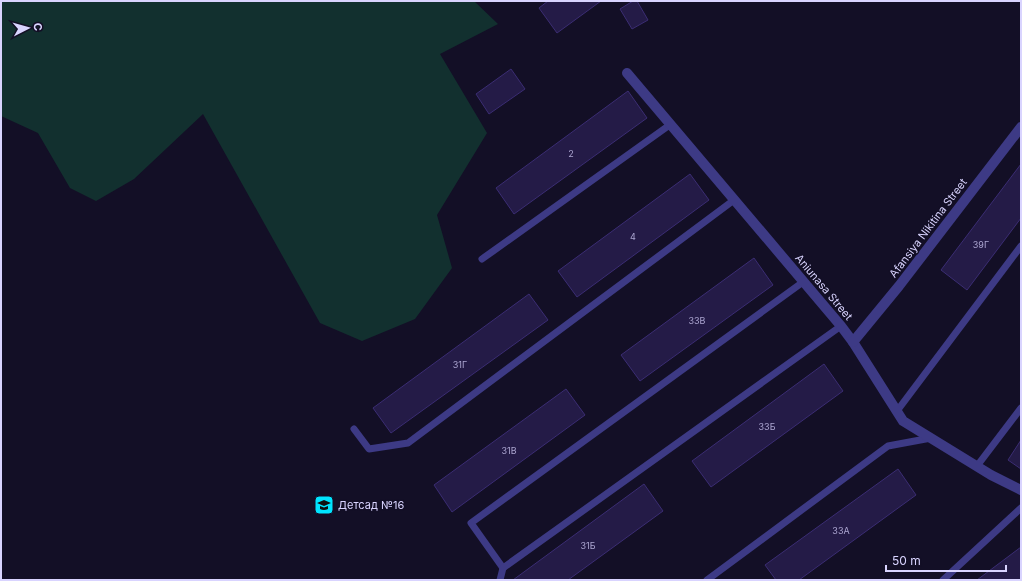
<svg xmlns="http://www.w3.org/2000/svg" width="1022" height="581" font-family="Inter,sans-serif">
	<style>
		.green { fill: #12302f }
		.building { fill: #241b47; stroke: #3b2d73 }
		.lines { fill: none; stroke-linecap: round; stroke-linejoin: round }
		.service { stroke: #3d3a85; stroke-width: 7 }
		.minor { stroke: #3d3a85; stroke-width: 10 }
		.labels { text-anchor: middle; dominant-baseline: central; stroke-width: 3; stroke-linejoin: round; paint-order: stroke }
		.number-label { font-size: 9px; fill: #aca6d1 }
		.street-label { font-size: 11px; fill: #d9d4ff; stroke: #130f26 }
		.poi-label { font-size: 11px; fill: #d9d4ff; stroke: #130f26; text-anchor: start }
	</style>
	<rect width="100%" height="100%" fill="#130f26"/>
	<path class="green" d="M1,1H474L498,24L440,54L487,133L437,215L452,268L415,319L362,341L320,323L203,114L134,179L96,201L70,188L38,133L1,116Z"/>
	<g class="building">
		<path d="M548,1H601L557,33L539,8Z"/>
		<path d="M633,1H637L648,20L632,29L620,9Z"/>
		<path d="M511,69L525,89L489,114L476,94Z"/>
		<path d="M628,91L647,118L514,214L496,188Z"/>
		<path d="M1021,164V218L967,290L941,270Z"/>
		<path d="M690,174L709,200L577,297L558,271Z"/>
		<path d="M754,258L773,285L640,381L621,355Z"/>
		<path d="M529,294L548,320L391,433L373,408Z"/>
		<path d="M824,364L843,391L711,487L692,461Z"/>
		<path d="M566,389L585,415L452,512L434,485Z"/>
		<path d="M1021,440V469L1008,460Z"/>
		<path d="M898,469L916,495L799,580H776L765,565Z"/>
		<path d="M644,484L663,511L568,580H513Z"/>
		<path d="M1021,547V580H977Z"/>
	</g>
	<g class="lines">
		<g class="service">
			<path d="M482,259L671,124"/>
			<path d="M897,411L1021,246"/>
			<path d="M354,429L369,449L408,443L734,200"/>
			<path d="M977,466L1021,408"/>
			<path d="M503,568L471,523L803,282"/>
			<path d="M500,580L503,568L841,326"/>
			<path d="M707,580L888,446L931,438"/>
			<path d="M943,580L1021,508"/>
		</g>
		<g class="minor">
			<path d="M627,73L841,326L853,342L903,421L991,475L1021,490"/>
			<path d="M853,342L899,286L1021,127"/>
		</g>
	</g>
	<defs>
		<g id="school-square" transform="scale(1)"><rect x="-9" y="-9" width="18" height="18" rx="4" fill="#00e5ff" stroke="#130f26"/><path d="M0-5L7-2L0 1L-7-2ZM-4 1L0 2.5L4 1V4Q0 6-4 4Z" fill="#111"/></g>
	</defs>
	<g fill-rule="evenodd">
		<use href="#school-square" x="324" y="505"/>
	</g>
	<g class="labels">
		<g class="number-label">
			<text x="571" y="153">2</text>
			<text x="633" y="236">4</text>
			<text x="981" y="244">39Г</text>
			<text x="697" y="320">33В</text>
			<text x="460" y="364">31Г</text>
			<text x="767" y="426">33Б</text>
			<text x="509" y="450">31В</text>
			<text x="841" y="530">33А</text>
			<text x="588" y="545">31Б</text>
		</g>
		<g class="street-label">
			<text transform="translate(928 228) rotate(-53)">Afansiya Nikitina Street</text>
			<text transform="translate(824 287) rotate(50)">Aniunasa Street</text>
		</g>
		<g class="poi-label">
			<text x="338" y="505">Детсад №16</text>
		</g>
	</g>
	<rect width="1022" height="581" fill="none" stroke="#d9d4ff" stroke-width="4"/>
	<g transform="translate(28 28) rotate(84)" stroke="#130f26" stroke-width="3" paint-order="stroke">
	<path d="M0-3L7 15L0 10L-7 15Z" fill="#d9d4ff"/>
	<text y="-6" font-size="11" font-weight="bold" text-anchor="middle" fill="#d9d4ff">С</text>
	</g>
	<path d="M886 565v6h120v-6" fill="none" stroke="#d9d4ff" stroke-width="2"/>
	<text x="892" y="565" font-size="12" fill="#d9d4ff" stroke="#130f26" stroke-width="3" paint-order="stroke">50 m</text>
</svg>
